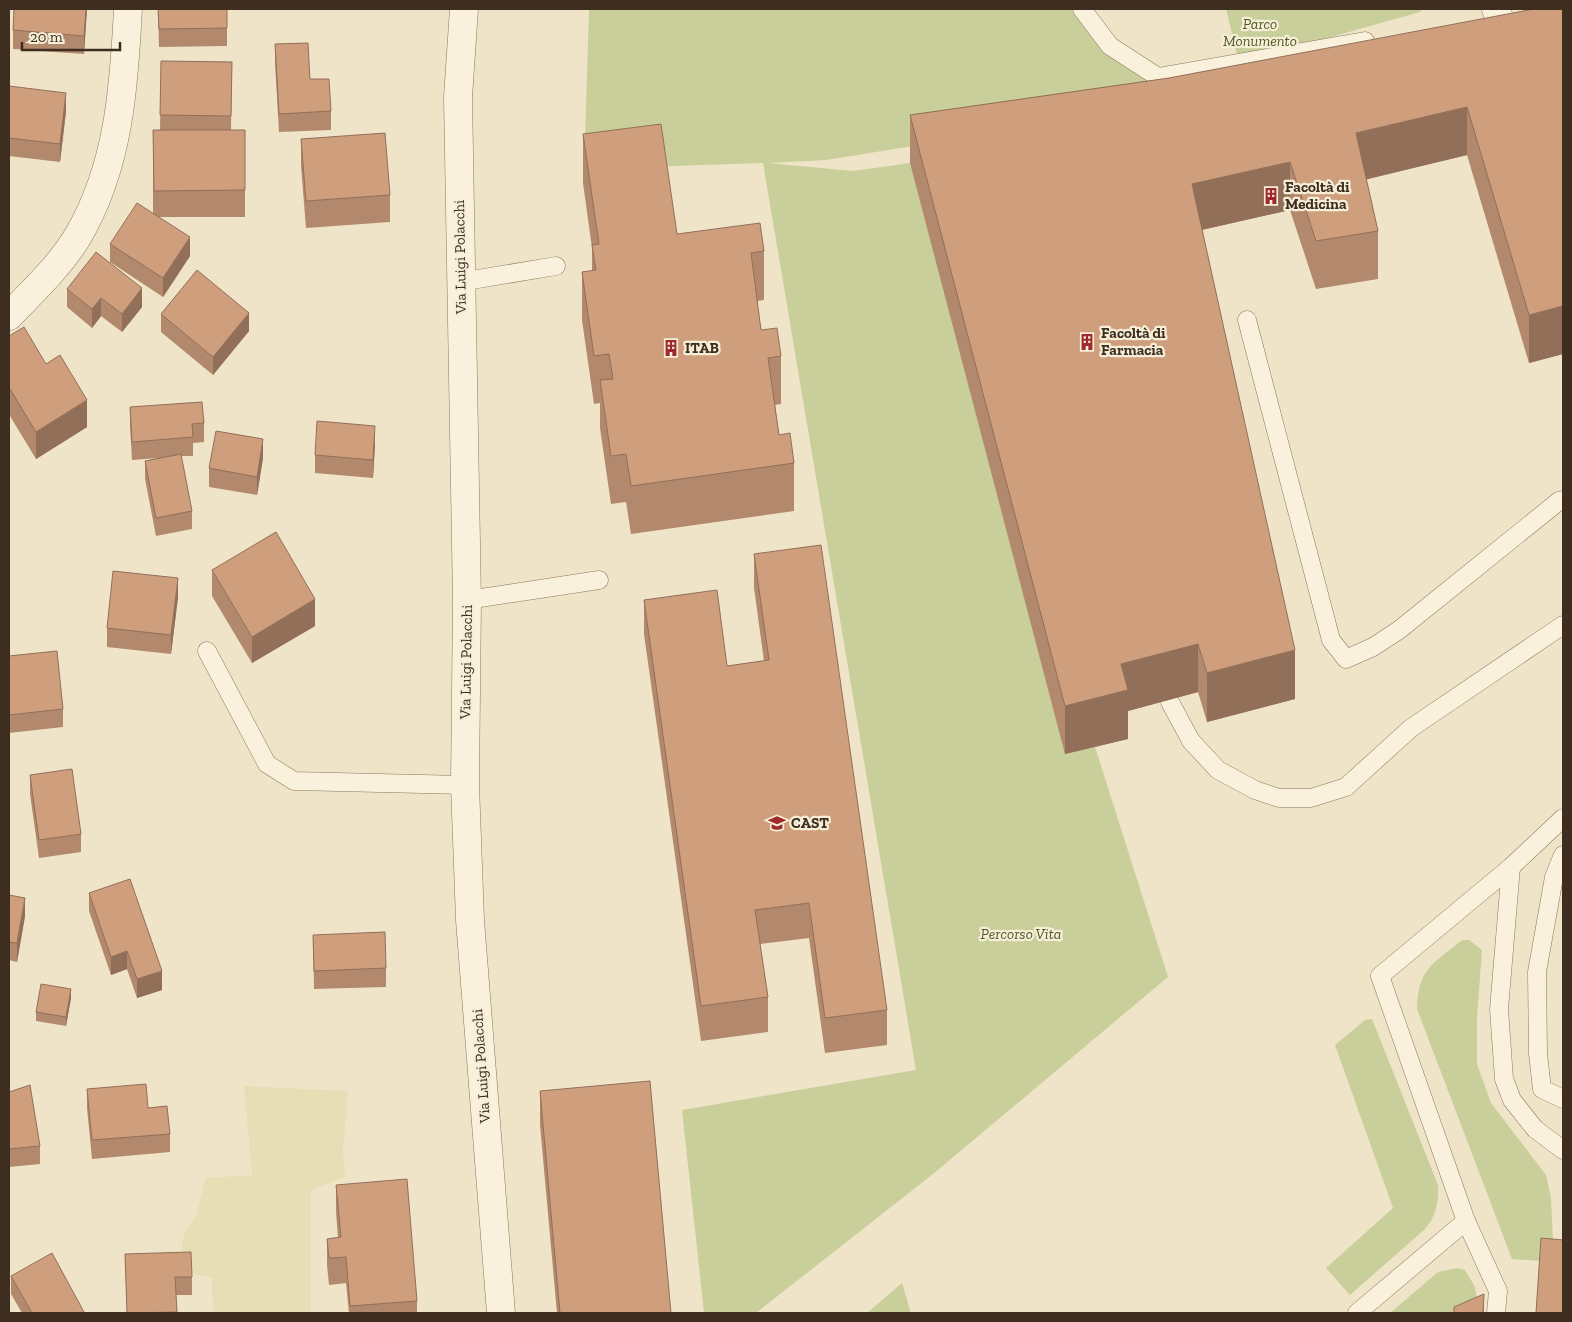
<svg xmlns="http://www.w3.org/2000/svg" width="1572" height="1322" font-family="'Zilla Slab',serif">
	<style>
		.farmland { fill: #e6deb5 }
		.green { fill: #c9cf9b }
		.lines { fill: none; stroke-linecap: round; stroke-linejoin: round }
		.service-casing { stroke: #8d765c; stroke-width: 19 }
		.minor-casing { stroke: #8d765c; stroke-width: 29 }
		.service { stroke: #faf1dc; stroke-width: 18 }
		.minor { stroke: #faf1dc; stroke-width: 28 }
		.wall { fill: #b2896c }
		.shaded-wall { fill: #916f58 }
		.building { fill: #cf9f7d; stroke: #916f58 }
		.labels { text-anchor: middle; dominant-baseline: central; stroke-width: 4.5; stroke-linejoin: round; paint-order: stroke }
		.park-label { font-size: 15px; font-style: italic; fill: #4d5a26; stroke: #f7eed8 }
		.poi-label { font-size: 15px; font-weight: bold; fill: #3d2e20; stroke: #f7eed8; text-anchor: start }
		.street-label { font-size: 15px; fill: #3d2e20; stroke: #f7eed8 }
	</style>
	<rect width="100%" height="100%" fill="#f0e4c8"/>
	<path class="farmland" d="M244,1086L348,1091L343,1150L345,1177L311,1190V1313H213L212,1278L178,1270L184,1234L195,1218L206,1178L252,1175Z"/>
	<g class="green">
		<path d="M589,9H1089L1176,104L826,160L768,163L853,171L910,163L1168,977L933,1174L756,1313H704L682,1110L916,1070L763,163L584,169Z"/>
		<path d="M1226,9H1422L1420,12L1239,63Z"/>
		<path d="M1462,940H1469L1482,950L1477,1019V1064L1491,1103L1546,1175L1551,1198L1554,1262L1512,1259L1417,1009C1418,968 1433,964 1462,940Z"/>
		<path d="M1372,1019L1438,1185C1439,1202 1436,1216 1425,1229L1350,1295L1326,1268L1393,1208L1335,1045L1365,1020Z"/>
		<path d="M1457,1268L1465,1270L1475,1287L1478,1304L1460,1313H1390L1438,1272Z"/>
		<path d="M902,1283L911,1313H867Z"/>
	</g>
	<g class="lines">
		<g class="service-casing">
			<g id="service">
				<path d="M1082,9L1110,46L1158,77L1365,41"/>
				<path d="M460,282L556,266"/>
				<path d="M1247,320L1331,640L1346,659L1373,647L1399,630L1559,501L1563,500"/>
				<path d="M467,600L599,580"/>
				<path d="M207,651L267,764L294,781L465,785"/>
				<path d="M1170,702L1191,741L1218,770L1255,790L1279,798H1311L1346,787L1411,728L1563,625"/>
				<path d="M1563,855L1554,877L1537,972L1538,1054L1542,1089L1563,1099"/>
				<path d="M1511,867L1499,1009L1504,1079L1512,1100L1535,1129L1563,1150"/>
				<path d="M1466,1221L1498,1291L1496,1313"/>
				<path d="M1357,1313L1466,1221L1380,976L1511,867L1563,818"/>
			</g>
		</g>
		<g class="minor-casing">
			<g id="minor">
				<path d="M464,9L458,97L467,600L465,785L470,920L501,1313"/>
				<path d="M1496,9L1499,18"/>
				<path d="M9,316C33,291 60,266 78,236C119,166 124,87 128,9"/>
			</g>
		</g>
		<use href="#service" class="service"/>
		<use href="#minor" class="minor"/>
	</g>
	<g class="wall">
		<path d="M14,9H87L84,54L13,49V30Z"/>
		<path d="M158,9H227V46L159,47Z"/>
		<path d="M1563,9V354L1529,363L1467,155L1366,179L1378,231V279L1316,289L1290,210L1202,230L1295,699L1207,722L1198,692L1128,711V739L1065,754L910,163V115L1169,78Z"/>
		<path d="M275,44L310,79L331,111V130L279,132L275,63Z"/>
		<path d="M161,61L232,62L231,130H245V217H159L190,256L163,297L110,262V244L153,214V130H160Z"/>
		<path d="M9,86L66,111L60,162L9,156Z"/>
		<path d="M583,134L677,234L764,251V300L757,301L761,330L781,356V404L775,405L779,435L794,463V511L631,534L626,502L611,504L600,428V403L594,404L582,320V272L592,271V248L583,183Z"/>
		<path d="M301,139L390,195V222L306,228L301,166Z"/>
		<path d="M67,289L142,307L122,332L101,316L92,328L67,307Z"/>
		<path d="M161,314L249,331L213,375L161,332Z"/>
		<path d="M9,336L46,364L87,427L36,459L10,416L9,417Z"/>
		<path d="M130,407L204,423V442L193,443V456H181L192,511V529L156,536L145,479V461L158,458L132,460L130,426Z"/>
		<path d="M375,444L373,478L315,473V455Z"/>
		<path d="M263,458L257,495L209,487V468Z"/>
		<path d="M754,554L887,1010V1045L825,1053L809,938L760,944L768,997V1032L701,1041L644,634V600L727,666L764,661L754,588Z"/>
		<path d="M212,570L315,626L252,663L212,596Z"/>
		<path d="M178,597L171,654L107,647V628Z"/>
		<path d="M9,656L63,709V727L9,733Z"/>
		<path d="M30,775L81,834V852L39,858L30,794Z"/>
		<path d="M89,893L162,990L137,998L127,969L111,975L89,911Z"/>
		<path d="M9,895L25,916L17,962L9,960Z"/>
		<path d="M313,935L386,968V987L314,989Z"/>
		<path d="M71,998L66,1026L36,1021V1012Z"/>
		<path d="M87,1089L148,1108L170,1134V1152L92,1159L87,1108Z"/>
		<path d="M540,1091L671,1313H557L540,1125Z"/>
		<path d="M9,1092L40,1146V1164L9,1167Z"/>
		<path d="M336,1185L417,1301V1313H349L346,1283L329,1285L327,1265V1239L338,1238L336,1212Z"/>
		<path d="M125,1254L192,1277V1295H176L177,1313H127Z"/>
		<path d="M11,1276L84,1313H22L11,1294Z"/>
	</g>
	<g class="shaded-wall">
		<path d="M86,9H87L84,54V36Z"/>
		<path d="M66,93V111L60,162V144Z"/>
		<path d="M1467,107V155L1356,182V133Z"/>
		<path d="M1290,162V210L1192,232V184Z"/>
		<path d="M190,237V256L163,297V278Z"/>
		<path d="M142,288V307L122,332V314Z"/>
		<path d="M101,298V316L92,328V309Z"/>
		<path d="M1563,306V354L1529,363V315Z"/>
		<path d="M249,313V331L213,375V357Z"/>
		<path d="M10,389V416L9,417V390Z"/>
		<path d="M87,400V427L36,459V432Z"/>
		<path d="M375,426V444L373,478V460Z"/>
		<path d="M263,439V458L257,495V477Z"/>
		<path d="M178,578V597L171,654V635Z"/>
		<path d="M315,599V626L252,663V637Z"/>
		<path d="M1198,644V692L1128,711V739L1065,754V706L1121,664Z"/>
		<path d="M1295,650V699L1207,722V673Z"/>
		<path d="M25,898V916L17,962V943Z"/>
		<path d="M127,951V969L111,975V957Z"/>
		<path d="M162,971V990L137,998V979Z"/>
		<path d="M71,989V998L66,1026V1017Z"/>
		<path d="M1484,1294V1313H1483Z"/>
	</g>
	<g class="building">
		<path d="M14,9H86L84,36L13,30Z"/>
		<path d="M158,9H227V28L159,29Z"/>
		<path d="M1534,9H1563V306L1529,315L1467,107L1356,133L1378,231L1316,241L1290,162L1192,184L1295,650L1207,673L1198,644L1121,664L1128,690L1065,706L910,115L1169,78Z"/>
		<path d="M308,43L310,79H329L331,111L279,114L275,44Z"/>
		<path d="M161,61L232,62L231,116L160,115Z"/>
		<path d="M9,86L66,93L60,144L9,138Z"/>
		<path d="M661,124L677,234L760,223L764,251L751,253L761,330L777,328L781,356L768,358L779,435L790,433L794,463L631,486L626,454L611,456L600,380L613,379L609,354L594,356L582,272L596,270L592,245L599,244L583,134Z"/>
		<path d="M153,130H245V190L154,191Z"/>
		<path d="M385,133L390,195L306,201L301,139Z"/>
		<path d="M137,203L190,237L163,278L110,244Z"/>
		<path d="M96,252L142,288L122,314L101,298L92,309L67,289Z"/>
		<path d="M197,270L249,313L213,357L161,314Z"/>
		<path d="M24,327L46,364L60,355L87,400L36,432L10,389L9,390V336Z"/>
		<path d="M202,402L204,423L192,424L193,437L132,442L130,407Z"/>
		<path d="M317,421L375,426L373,460L315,455Z"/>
		<path d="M216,431L263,439L257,477L209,468Z"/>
		<path d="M181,454L192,511L156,518L145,461Z"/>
		<path d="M276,532L315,599L252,637L212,570Z"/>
		<path d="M821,545L887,1010L825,1018L809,903L755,910L768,997L701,1006L644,600L717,590L727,666L769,660L754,554Z"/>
		<path d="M113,571L178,578L171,635L107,628Z"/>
		<path d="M57,651L63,709L9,715V656Z"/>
		<path d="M72,769L81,834L39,840L30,775Z"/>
		<path d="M130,879L162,971L137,979L127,951L111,957L89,893Z"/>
		<path d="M9,895L25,898L17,943L9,942Z"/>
		<path d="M385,932L386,968L314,971L313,935Z"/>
		<path d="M41,984L71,989L66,1017L36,1012Z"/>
		<path d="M650,1081L671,1313H560L540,1091Z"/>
		<path d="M146,1084L148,1108L167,1106L170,1134L92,1140L87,1089Z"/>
		<path d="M30,1085L40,1146L9,1149V1092Z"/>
		<path d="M407,1179L417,1301L350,1306L346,1257L329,1258L327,1239L341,1237L336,1185Z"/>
		<path d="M1541,1238L1563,1240V1313H1536Z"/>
		<path d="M191,1252L192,1277H175L177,1312L127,1313L125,1254Z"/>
		<path d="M52,1253L84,1312L83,1313H32L11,1276Z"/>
		<path d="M1484,1294L1483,1313H1454V1307Z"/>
	</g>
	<defs>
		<g id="building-bare" transform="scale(1.35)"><path d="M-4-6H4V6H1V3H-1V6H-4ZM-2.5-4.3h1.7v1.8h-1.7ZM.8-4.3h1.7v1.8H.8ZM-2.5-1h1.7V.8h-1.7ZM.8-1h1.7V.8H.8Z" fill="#9e2a2b" stroke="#f7eed8" stroke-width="2.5" paint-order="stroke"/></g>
		<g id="university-bare" transform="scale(1.35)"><path d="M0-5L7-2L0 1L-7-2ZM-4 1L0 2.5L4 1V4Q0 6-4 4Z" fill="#9e2a2b" stroke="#f7eed8" stroke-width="2.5" paint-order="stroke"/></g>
	</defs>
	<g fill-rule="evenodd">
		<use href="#building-bare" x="1271" y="196"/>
		<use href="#building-bare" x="1087" y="342"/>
		<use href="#building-bare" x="671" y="348"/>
		<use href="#university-bare" x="777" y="823"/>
	</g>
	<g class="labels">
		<g class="park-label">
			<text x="1260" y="24">Parco<tspan x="1260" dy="17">Monumento</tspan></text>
			<text x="1021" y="934">Percorso Vita</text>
		</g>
		<g class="poi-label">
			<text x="1285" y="187">Facoltà di<tspan x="1285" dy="17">Medicina</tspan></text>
			<text x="1101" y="333">Facoltà di<tspan x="1101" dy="17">Farmacia</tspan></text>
			<text x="685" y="348">ITAB</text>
			<text x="791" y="823">CAST</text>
		</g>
		<g class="street-label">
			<text transform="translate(460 257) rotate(-91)">Via Luigi Polacchi</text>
			<text transform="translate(466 662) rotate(-89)">Via Luigi Polacchi</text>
			<text transform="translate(481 1066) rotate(-94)">Via Luigi Polacchi</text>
		</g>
	</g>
	<rect width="1572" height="1322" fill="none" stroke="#3d2e20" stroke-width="20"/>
	<path d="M22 42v8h98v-8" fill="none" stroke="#3d2e20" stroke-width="2.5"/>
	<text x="30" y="42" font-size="15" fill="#3d2e20" stroke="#f7eed8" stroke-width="4" paint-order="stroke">20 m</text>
</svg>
